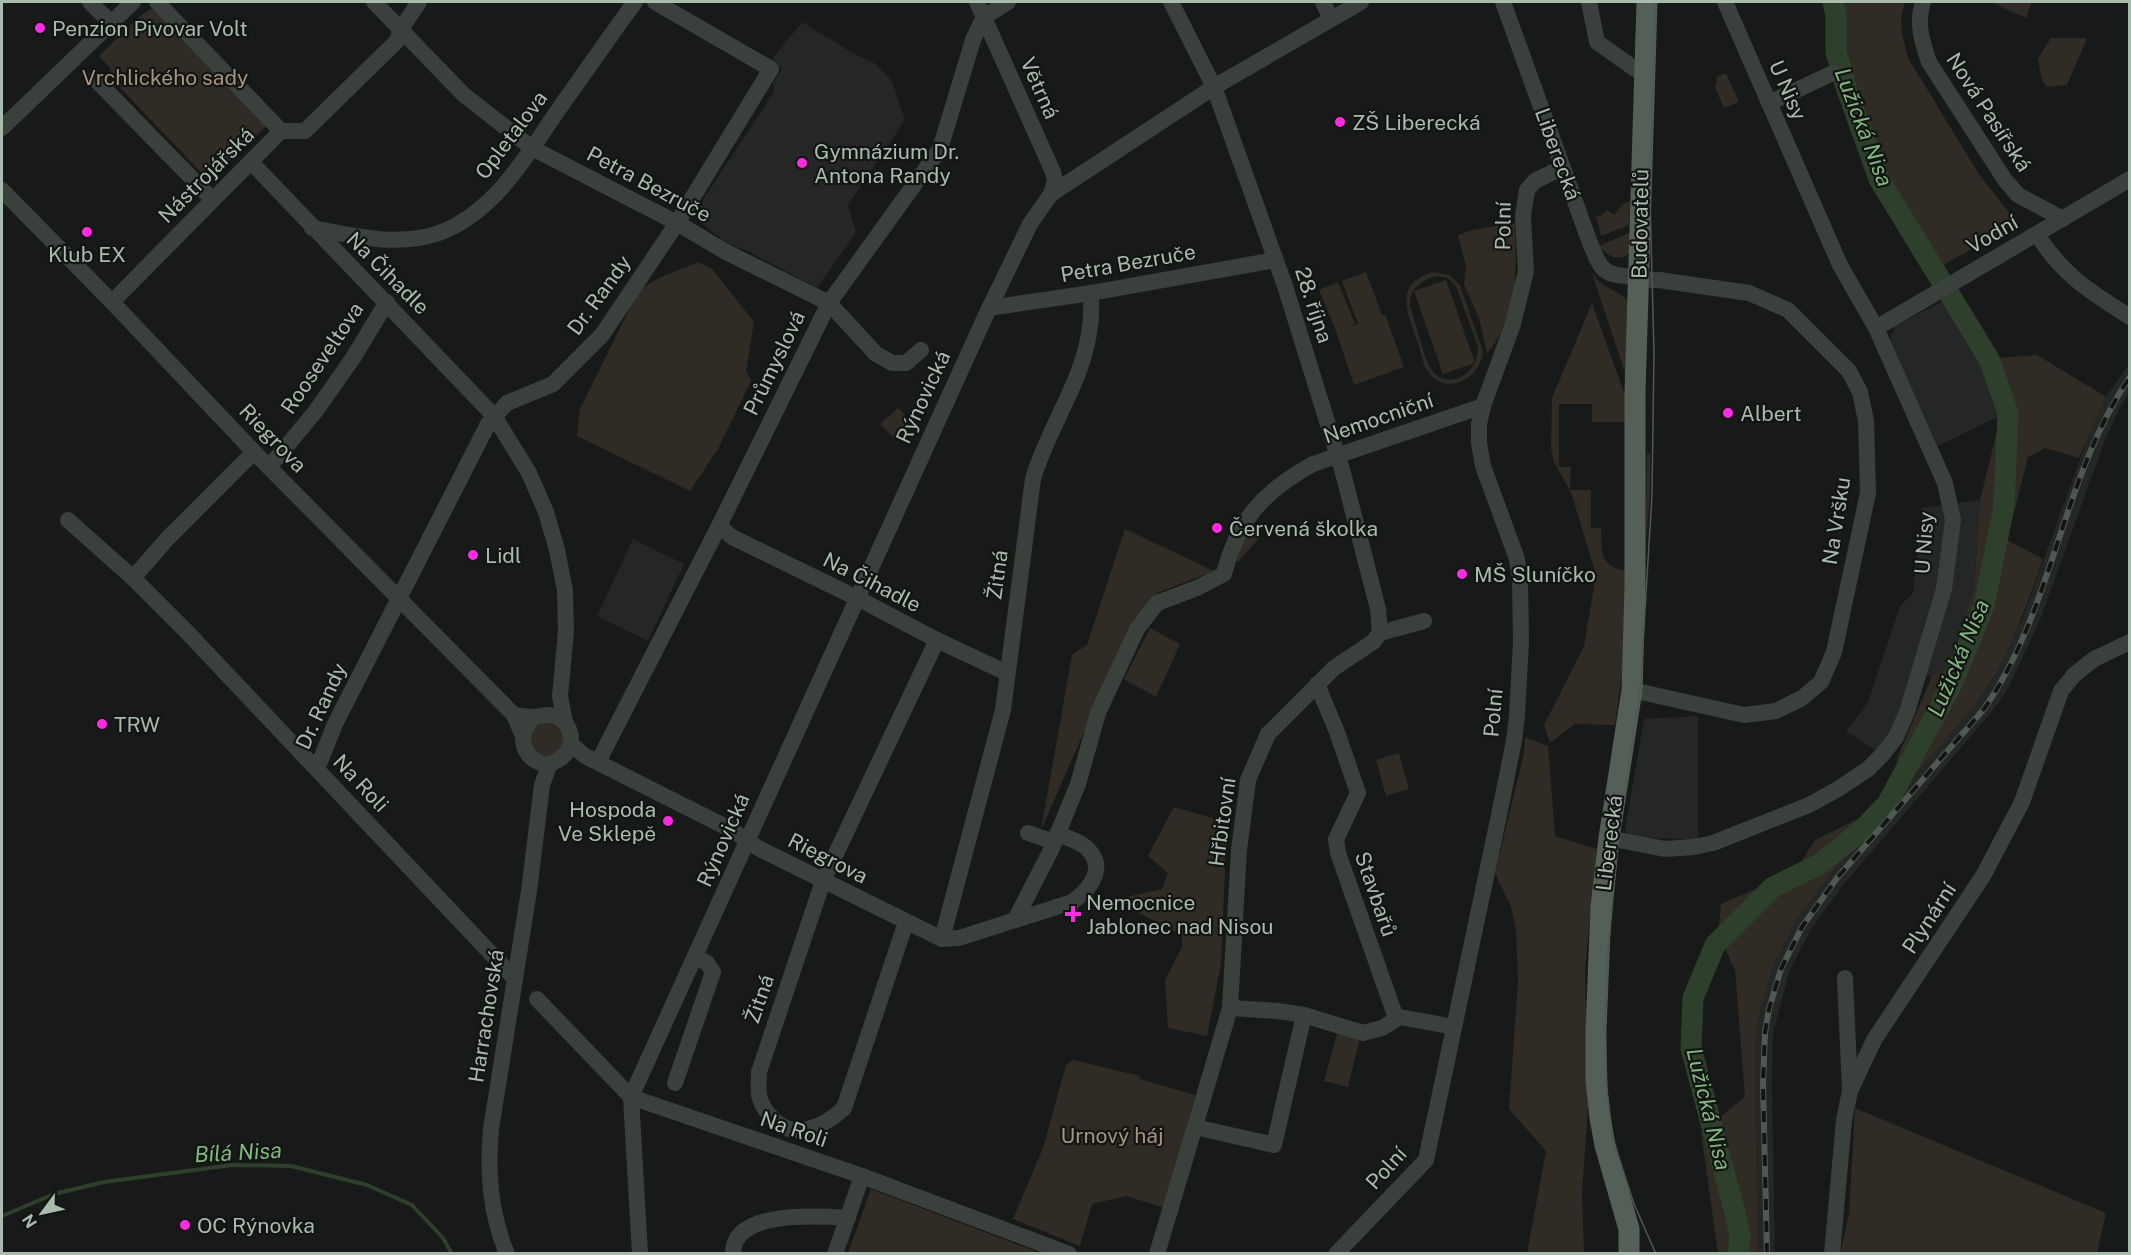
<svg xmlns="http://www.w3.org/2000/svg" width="2131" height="1255" font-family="'Public Sans',sans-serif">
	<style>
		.built { fill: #242725 }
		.green { fill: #302b25; fill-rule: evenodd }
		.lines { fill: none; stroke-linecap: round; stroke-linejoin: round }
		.stream { stroke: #2e3f2c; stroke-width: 4 }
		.river { stroke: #2e3f2c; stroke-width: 21 }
		.minor { stroke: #3a413d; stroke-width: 16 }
		.major { stroke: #545f57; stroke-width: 21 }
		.tram { stroke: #4f5951; stroke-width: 1.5 }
		.rail-casing { stroke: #4f5951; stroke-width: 6 }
		.rail { stroke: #131514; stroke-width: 4; stroke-dasharray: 11; stroke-linecap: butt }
		.poi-dot { fill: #ff2be2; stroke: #131514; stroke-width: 2 }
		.labels { text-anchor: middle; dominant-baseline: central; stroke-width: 4.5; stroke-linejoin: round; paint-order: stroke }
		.poi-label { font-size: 21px; fill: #a9bbac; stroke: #131514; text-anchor: start }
		.park-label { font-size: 21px; fill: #a7947f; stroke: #131514 }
		.street-label { font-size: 21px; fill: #a9bbac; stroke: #131514 }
		.water-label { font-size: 22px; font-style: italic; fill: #81b87e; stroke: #131514 }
	</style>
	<rect width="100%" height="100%" fill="#181a19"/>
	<g class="built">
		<path d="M802,22L853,53L874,63L892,81L905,120L848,205L856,232L817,288L746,250L728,244L695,218V212L774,92L773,83L782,69L770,62Z"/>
		<path d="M1945,300L1983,359L2001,409V415L1938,446L1889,343L1895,326Z"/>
		<path d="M2129,364V393L2120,407L2105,440L2039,623L2005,694L1990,714L1844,884L1810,931L1789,972L1773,1034L1772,1085L1775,1253L1758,1254L1755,1084L1756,1032L1761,1007L1773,966L1795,922L1831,873L1977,703L1990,684L2023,617L2089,434L2106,397Z"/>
		<path d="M1980,500L1974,587L1951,665L1932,676L1918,674L1907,712L1878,752L1846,731L1867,704L1900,606L1913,593L1922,508Z"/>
		<path d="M633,539L684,564L648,641L597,616Z"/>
		<path d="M1698,716V840L1644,837L1627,834L1625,830L1644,719Z"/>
	</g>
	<g class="green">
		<path d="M1838,2H1905L1901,17L1902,33L1908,58L1980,176L2018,224L1941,266L1878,160L1844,59Z"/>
		<path d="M1991,2H2032L2026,18Z"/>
		<path d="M151,9L156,10L267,125L209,181L107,74L111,69L99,56L140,16Z"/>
		<path d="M2051,38H2087L2067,85L2046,87L2041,77L2038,59Z"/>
		<path d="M1726,73L1739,102L1724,108L1715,88L1717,77Z"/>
		<path d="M1630,202L1629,225L1601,236L1596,216H1600L1607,210L1614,215L1624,203Z"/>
		<path d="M1515,223C1517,266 1518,320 1487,353L1479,318L1464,284L1466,266L1458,235L1473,230Z"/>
		<path d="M1629,233L1633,234C1632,238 1632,244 1631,249C1624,265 1606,256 1599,246Z"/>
		<path d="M698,262L712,269L754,322L746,371L751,381L719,447L690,491L577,436L580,409L639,290L659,278Z"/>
		<path d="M1366,272L1382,315L1385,314L1404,367L1354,385L1336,331L1319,290L1338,282L1355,324L1346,328L1358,324L1342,281Z"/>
		<path d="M1434,272L1449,275L1460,285L1483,352C1481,377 1448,397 1429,373C1423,366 1421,352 1418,343C1408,314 1392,283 1434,272ZM1436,276L1448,278L1456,286L1478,347C1480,373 1447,393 1431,369C1424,359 1415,320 1410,306C1409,290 1420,280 1436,276Z"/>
		<path d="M1592,273C1604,291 1619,289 1628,302L1629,385Z"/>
		<path d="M1446,280L1475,363L1443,374L1414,291Z"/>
		<path d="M1592,303L1623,390L1626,395V422H1592V404H1559V467H1571L1570,490H1591V528H1601C1602,552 1598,565 1626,571L1622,672L1615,725L1575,724L1550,743L1544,725L1584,646L1596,575L1571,492L1554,462L1551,449L1552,398Z"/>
		<path d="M2037,355L2106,397L2079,458L2045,448L2028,457L2007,540L2043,559C2025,610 2008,659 1977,703L1831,873L1795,922L1773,966L1761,1007L1756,1032L1755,1084L1758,1253H1718L1701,1132L1745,1097L1735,970L1718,934L1721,904L1795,872L1815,840L1876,810L1903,764L1896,761L1932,676L1951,665L1974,587L1980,500L2001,415V409L1983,359Z"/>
		<path d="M898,408L910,420L893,437L880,424Z"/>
		<path d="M1647,454H1650V495L1645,552Z"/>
		<path d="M1252,526L1258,527L1261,536L1239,561H1236L1237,547Z"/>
		<path d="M1125,529L1214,571L1157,593L1133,620L1041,830L1072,655L1087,645Z"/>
		<path d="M1150,628L1180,644L1156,697L1124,679Z"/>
		<path d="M544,721L560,726L565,739L557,754L540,756L532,749L530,731Z"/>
		<path d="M1525,737L1548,746L1555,836L1597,849L1585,968L1588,1107L1582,1193L1584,1253H1527L1546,1151L1509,1109L1518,981L1516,930L1511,907L1495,873L1524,753Z"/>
		<path d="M1399,753L1409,789L1386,796L1376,760Z"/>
		<path d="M1174,807L1227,822L1221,964L1207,1036L1168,1028L1165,980L1182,947V935L1113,900L1162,889L1168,873L1148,856Z"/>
		<path d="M1337,1034L1360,1038L1348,1087L1324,1081Z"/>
		<path d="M1073,1060L1140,1076V1079L1195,1095L1165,1208L1126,1196L1092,1204L1080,1246L1013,1219L1043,1148L1066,1065Z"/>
		<path d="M1855,1108L2106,1213L2097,1253L1840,1254L1849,1214Z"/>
		<path d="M871,1189L1040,1253H848Z"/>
	</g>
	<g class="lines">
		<g class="stream">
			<path d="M1735,1213L1749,1254"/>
			<path d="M2,1216L54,1194L104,1182L232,1165L291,1166L367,1185L412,1205L443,1238L452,1254"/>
		</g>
		<path class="river" d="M1738,1254L1740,1237L1735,1213L1691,1048L1693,998L1715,945L1773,887L1820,864L1862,830L1887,804L1951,686L1984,606L2004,506L2008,413L1989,359L1879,179L1846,87L1836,52V16L1833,2"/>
		<g class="minor">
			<path d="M90,2L111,23"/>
			<path d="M157,2L281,131"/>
			<path d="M374,2L464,95L532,148L677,223L726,252L829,303L876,354L892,363H906L921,350"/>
			<path d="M977,2L1053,172L1055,181L1051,194"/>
			<path d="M1171,2L1214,87L1285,286L1343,473L1378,609L1380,633"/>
			<path d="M1323,2L1331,19"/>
			<path d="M1503,2L1590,243C1603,274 1603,274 1635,277C1644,278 1651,281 1659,280L1749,293L1788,310L1849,371L1860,392L1866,421L1868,493L1834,652L1821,682L1802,698L1776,711L1744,715L1632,690"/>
			<path d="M1589,2L1597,42L1635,69L1644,70"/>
			<path d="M1923,2C1916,22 1922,42 1929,62L2005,180L2018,195L2063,219"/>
			<path d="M95,79L213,200"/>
			<path d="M1769,103L1833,73"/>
			<path d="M2,128L133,2"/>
			<path d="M281,131H305L397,41L401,29L419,2"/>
			<path d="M251,162L494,416L529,473L546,512L557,550L565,590L566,631L560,696L565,722"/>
			<path d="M2,190L112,302L254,452L514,715L523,736"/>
			<path d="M312,228C353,236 399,247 439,233C496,212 528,153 561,106C586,71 610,36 635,2"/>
			<path d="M2037,234C2061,274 2092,293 2130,317"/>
			<path d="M112,302L281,131"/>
			<path d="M989,308L1091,293L1275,260"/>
			<path d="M1876,328L2130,179"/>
			<path d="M270,466L315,412L353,358L387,302"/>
			<path d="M68,520L133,578L187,632L515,979"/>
			<path d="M719,526L732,537L857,598L937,640L1007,673"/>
			<path d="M133,578L167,539L254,452"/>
			<path d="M1317,684L1337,732L1358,793L1336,839L1338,853L1396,1018"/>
			<path d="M514,715C520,716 527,717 533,717C538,717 542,715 547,715C560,714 570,725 571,738C571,746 568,753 561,758C536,778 506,740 535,717"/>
			<path d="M571,744L585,756L732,830L758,848L942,939L959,938L1072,902C1092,888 1109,865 1083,845C1076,840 1065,837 1057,834"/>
			<path d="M598,762L719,526L829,303L940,149L973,40L984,17L1008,2"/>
			<path d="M317,769L335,724L488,424L507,403L553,384L602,335L677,223L771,69L655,2"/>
			<path d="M1028,833L1054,842"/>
			<path d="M1609,838L1665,849L1694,847L1713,843L1809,805L1838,789L1868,769L1882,755L1896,737L1907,712L1944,589L1948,559L1953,520L1945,483L1876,328L1840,265L1725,2"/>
			<path d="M1015,920L1051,850L1078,784L1098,713L1137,629L1157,603L1197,588L1224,574C1238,519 1264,491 1313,464L1483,406"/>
			<path d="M906,922L844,1108C826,1125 795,1142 773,1119C767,1113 761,1105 759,1095C758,1088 759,1079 759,1072L823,881L937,640"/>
			<path d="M942,939L1003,710L1033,479C1048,427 1084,381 1090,326C1092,315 1091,303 1091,293"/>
			<path d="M1845,978L1850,1090"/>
			<path d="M537,999L631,1097L862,1176L1069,1254"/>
			<path d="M1230,1008L1278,1011L1304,1015L1363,1033L1382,1028L1400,1017L1454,1027"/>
			<path d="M675,1083L713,972L707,963L695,957"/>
			<path d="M1195,1127L1274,1145L1304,1015"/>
			<path d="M507,1254C490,1212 487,1173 491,1129L529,891L542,785L550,763"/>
			<path d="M640,1254L631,1097L985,317L1030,224L1051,194L1214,87L1361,2"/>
			<path d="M733,1254C732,1209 820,1216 848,1218"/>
			<path d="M835,1254L862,1176"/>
			<path d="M1157,1254L1230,1008L1239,850L1248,780L1268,734L1334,668L1373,642L1380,633L1424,621"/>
			<path d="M1336,1254L1426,1160L1498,820L1514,741L1517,716L1521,642L1520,580L1517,559L1483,466L1479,443V424L1483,406L1513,324L1526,271L1523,216L1527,190L1535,181L1563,167"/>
			<path d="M1832,1254L1844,1120L1850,1091L1874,1040L1983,876L2022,802L2061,691L2074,675L2094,659L2130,642"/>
		</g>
		<path class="major" d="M1629,1254V1229L1605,1145L1600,1118L1596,1080V1030L1601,907L1609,838L1632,690L1635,587V392L1647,2"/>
		<path class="tram" d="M1655,2L1650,200L1654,352L1652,495L1640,692L1620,824L1608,951L1605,1025L1607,1091L1613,1140L1634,1204L1656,1254"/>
		<g class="rail-casing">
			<path id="rail" d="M1767,1254L1763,1084L1765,1033L1769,1009L1781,969L1802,927L1837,878L1984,709C2054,609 2061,478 2130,377"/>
		</g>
		<use href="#rail" class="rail"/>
	</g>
	<g class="poi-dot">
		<circle cx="40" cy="28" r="6"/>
		<circle cx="1340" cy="122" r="6"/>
		<circle cx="802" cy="163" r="6"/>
		<circle cx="87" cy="232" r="6"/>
		<circle cx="1728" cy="413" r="6"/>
		<circle cx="1217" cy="528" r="6"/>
		<circle cx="473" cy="555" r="6"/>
		<circle cx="1462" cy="574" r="6"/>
		<circle cx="102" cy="724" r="6"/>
		<circle cx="668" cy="821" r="6"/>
		<path d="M1070 905h6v6h6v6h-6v6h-6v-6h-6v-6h6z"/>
		<circle cx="185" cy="1225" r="6"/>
	</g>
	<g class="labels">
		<g class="poi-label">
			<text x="52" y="28">Penzion Pivovar Volt</text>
			<text x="1352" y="122">ZŠ Liberecká</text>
			<text x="814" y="151">Gymnázium Dr.<tspan x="814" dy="24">Antona Randy</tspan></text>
			<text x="87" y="254" text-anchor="middle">Klub EX</text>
			<text x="1740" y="413">Albert</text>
			<text x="1229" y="528">Červená školka</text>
			<text x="485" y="555">Lidl</text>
			<text x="1474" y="574">MŠ Sluníčko</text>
			<text x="114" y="724">TRW</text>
			<text x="656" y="809" text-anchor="end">Hospoda<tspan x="656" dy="24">Ve Sklepě</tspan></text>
			<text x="1086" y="902">Nemocnice<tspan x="1086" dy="24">Jablonec nad Nisou</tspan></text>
			<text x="197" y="1225">OC Rýnovka</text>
		</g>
		<g class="park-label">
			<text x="165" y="77">Vrchlického sady</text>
			<text x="1112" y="1135">Urnový háj</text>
		</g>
		<g class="street-label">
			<text transform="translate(1040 88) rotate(66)">Větrná</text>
			<text transform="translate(1788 90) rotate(66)">U Nisy</text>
			<text transform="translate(1989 112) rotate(57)">Nová Pasířská</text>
			<text transform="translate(511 135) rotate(-53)">Opletalova</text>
			<text transform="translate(1558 154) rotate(70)">Liberecká</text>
			<text transform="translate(206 175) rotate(-45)">Nástrojářská</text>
			<text transform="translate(649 184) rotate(28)">Petra Bezruče</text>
			<text transform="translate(1640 224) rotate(-89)">Budovatelů</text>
			<text transform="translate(1503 226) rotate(-89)">Polní</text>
			<text transform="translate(1992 234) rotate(-30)">Vodní</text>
			<text transform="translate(1128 263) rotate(-10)">Petra Bezruče</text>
			<text transform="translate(388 273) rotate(45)">Na Čihadle</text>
			<text transform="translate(599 295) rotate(-54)">Dr. Randy</text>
			<text transform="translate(1314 305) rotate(72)">28. října</text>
			<text transform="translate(322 358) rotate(-56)">Rooseveltova</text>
			<text transform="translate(774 363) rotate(-64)">Průmyslová</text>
			<text transform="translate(923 397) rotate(-65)">Rýnovická</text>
			<text transform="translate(1378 418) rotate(-19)">Nemocniční</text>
			<text transform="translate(273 438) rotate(46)">Riegrova</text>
			<text transform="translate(1836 521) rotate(-81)">Na Vršku</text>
			<text transform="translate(1924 543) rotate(-86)">U Nisy</text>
			<text transform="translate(997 575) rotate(-82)">Žitná</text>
			<text transform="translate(872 582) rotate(27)">Na Čihadle</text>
			<text transform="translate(321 706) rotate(-65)">Dr. Randy</text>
			<text transform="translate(1493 713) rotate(-85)">Polní</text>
			<text transform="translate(361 783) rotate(47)">Na Roli</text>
			<text transform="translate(1222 822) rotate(-82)">Hřbitovní</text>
			<text transform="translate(723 840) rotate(-66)">Rýnovická</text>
			<text transform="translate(1609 843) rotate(-83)">Liberecká</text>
			<text transform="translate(828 858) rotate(27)">Riegrova</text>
			<text transform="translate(1376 894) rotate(71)">Stavbařů</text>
			<text transform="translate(1929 918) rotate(-57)">Plynární</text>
			<text transform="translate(759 999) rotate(-71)">Žitná</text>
			<text transform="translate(486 1016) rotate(-81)">Harrachovská</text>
			<text transform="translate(794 1129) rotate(19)">Na Roli</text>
			<text transform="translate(1386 1168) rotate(-48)">Polní</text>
		</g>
		<g class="water-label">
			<text transform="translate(1864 127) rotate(69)">Lužická Nisa</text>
			<text transform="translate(1958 658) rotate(-67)">Lužická Nisa</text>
			<text transform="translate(1709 1109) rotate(76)">Lužická Nisa</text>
			<text transform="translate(238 1152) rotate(-3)">Bílá Nisa</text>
		</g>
	</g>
	<rect width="2131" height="1255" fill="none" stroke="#a9bbac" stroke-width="6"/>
	<g transform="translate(42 1213) rotate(237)" stroke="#131514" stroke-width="4.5" paint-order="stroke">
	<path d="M0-4.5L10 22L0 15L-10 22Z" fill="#a9bbac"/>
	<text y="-9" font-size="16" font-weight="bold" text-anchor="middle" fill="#a9bbac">N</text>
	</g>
</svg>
